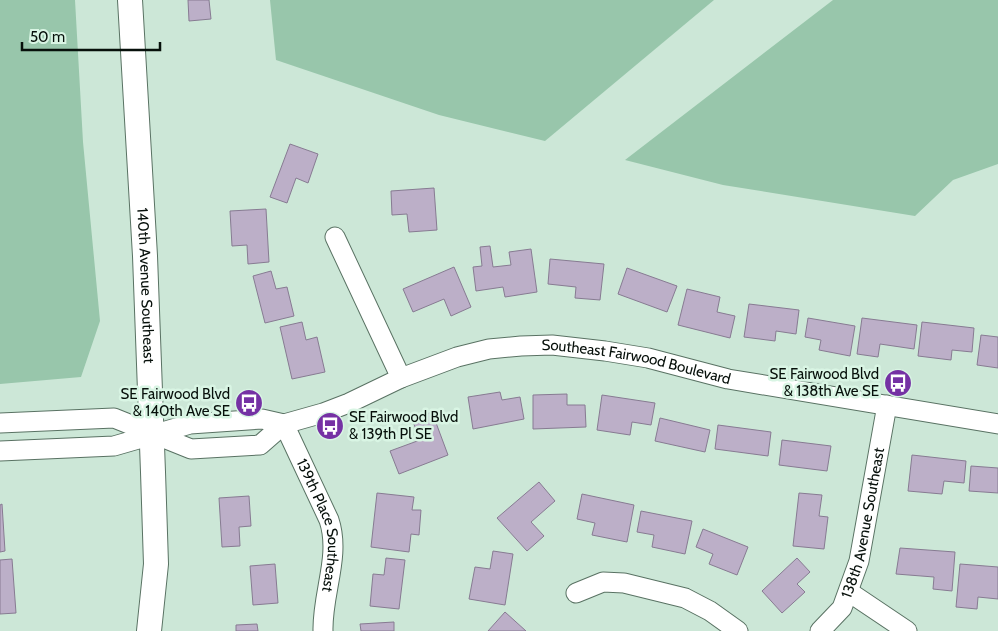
<svg xmlns="http://www.w3.org/2000/svg" width="998" height="631" font-family="Cabin,sans-serif">
	<style>
		.green { fill: #98c6ab }
		.building { fill: #bcafc8; stroke: #877b92 }
		.lines { fill: none; stroke-linecap: round; stroke-linejoin: round }
		.minor-casing { stroke: #597263; stroke-width: 21 }
		.major-casing { stroke: #597263; stroke-width: 26 }
		.minor { stroke: #fff; stroke-width: 19 }
		.major { stroke: #fff; stroke-width: 24 }
		.labels { text-anchor: middle; dominant-baseline: central; stroke-width: 5; stroke-linejoin: round; paint-order: stroke }
		.street-label { font-size: 15px; fill: #07100b; stroke: #d9f5e4 }
		.poi-label { font-size: 15px; fill: #07100b; stroke: #d9f5e4; text-anchor: end }
	</style>
	<rect width="100%" height="100%" fill="#cce7d7"/>
	<g class="green">
		<path d="M0,0H75L83,142L100,321L81,377L0,384Z"/>
		<path d="M270,0H714L545,141L439,115L276,60Z"/>
		<path d="M833,0H998V164L953,180L915,216L723,185L625,160Z"/>
	</g>
	<g class="building">
		<path d="M188,0H209L211,19L189,21Z"/>
		<path d="M290,144L318,154L308,183L296,178L287,203L270,197Z"/>
		<path d="M434,188L437,230L409,232L407,214L392,215L391,191Z"/>
		<path d="M266,209L269,262L248,264L247,245L232,246L230,211Z"/>
		<path d="M490,246L493,267L511,265L509,252L531,249L537,292L505,297L503,287L476,291L473,267L482,266L480,247Z"/>
		<path d="M550,259L604,264L600,300L575,298L576,287L548,284Z"/>
		<path d="M454,267L471,307L451,316L444,299L413,312L403,289Z"/>
		<path d="M627,268L677,286L667,312L618,294Z"/>
		<path d="M271,271L276,289L287,287L294,316L265,323L253,276Z"/>
		<path d="M687,289L720,297L717,312L735,316L730,338L678,325Z"/>
		<path d="M749,304L799,310L796,334L776,331L775,341L744,337Z"/>
		<path d="M808,318L855,326L850,356L819,350L821,340L805,337Z"/>
		<path d="M862,318L917,325L914,349L880,344L878,357L857,354Z"/>
		<path d="M302,322L306,340L317,337L325,372L292,379L280,327Z"/>
		<path d="M922,322L974,328L972,352L952,350L951,360L918,356Z"/>
		<path d="M981,335L998,337V368L977,365Z"/>
		<path d="M500,392L502,400L520,397L524,419L473,429L468,397Z"/>
		<path d="M567,394V405H585L586,427L533,429V395Z"/>
		<path d="M602,395L655,403L651,425L632,422L630,435L597,430Z"/>
		<path d="M432,412L448,455L399,474L390,451L420,440L412,419Z"/>
		<path d="M660,418L710,430L705,452L655,441Z"/>
		<path d="M718,425L771,432L768,456L715,449Z"/>
		<path d="M782,440L831,446L827,471L779,465Z"/>
		<path d="M912,455L966,461L964,483L944,481L942,494L908,491Z"/>
		<path d="M971,466L998,468V493L969,491Z"/>
		<path d="M539,482L555,501L531,522L544,536L527,551L497,518Z"/>
		<path d="M377,493L414,497L412,510H421L419,535L411,534L409,552L371,547Z"/>
		<path d="M799,493L822,495L819,516L828,517L824,549L793,546Z"/>
		<path d="M582,494L634,505L627,542L592,535L595,523L577,519Z"/>
		<path d="M249,496L251,526L239,527L240,546L222,547L219,498Z"/>
		<path d="M2,504L5,551L0,552V505Z"/>
		<path d="M641,511L692,521L685,554L652,547L654,535L637,532Z"/>
		<path d="M703,529L748,547L737,575L709,564L713,554L696,547Z"/>
		<path d="M900,548L955,552L952,591L933,589L934,577L896,574Z"/>
		<path d="M493,551L513,554L505,605L469,599L475,567L490,569Z"/>
		<path d="M386,558L405,560L399,609L370,606L373,574L384,575Z"/>
		<path d="M797,558L810,572L797,584L805,592L782,613L762,591Z"/>
		<path d="M12,559L16,613L0,614V560Z"/>
		<path d="M275,564L278,603L253,605L250,566Z"/>
		<path d="M960,564L998,567V599L978,597L977,609L956,607Z"/>
		<path d="M505,612L526,631H488Z"/>
		<path d="M394,622V631H361L360,624Z"/>
		<path d="M257,624L258,631H236V625Z"/>
	</g>
	<g class="lines">
		<g class="minor-casing">
			<g id="minor">
				<path d="M335,237L401,378"/>
				<path id="s1" d="M0,423L114,418L191,449L260,445L284,424L323,413L349,403L401,378L457,357L489,349L521,346L552,345L605,351L648,358L728,379L998,424"/>
				<path id="s2" d="M284,424L329,520C341,556 322,593 323,631"/>
				<path d="M0,451L114,446L190,424L262,419L284,424"/>
				<path d="M849,592L907,631"/>
				<path d="M576,593L603,582L624,583L685,598L710,611L738,631"/>
				<path id="s3" d="M820,631L842,608L859,561L887,405"/>
			</g>
		</g>
		<g class="major-casing">
			<g id="major">
				<path id="s4" d="M130,0L145,256L153,472L156,564L149,631"/>
			</g>
		</g>
		<use href="#minor" class="minor"/>
		<use href="#major" class="major"/>
	</g>
	<defs>
		<g id="bus-disc" transform="scale(1.4375)"><circle r="9.5" fill="#7531a4" stroke="#d9f5e4"/><path d="M-5-6H5V4H4V6H2V4H-2V6H-4V4H-5ZM-3.5-4V0h7V-4ZM-3.5 1.2v1.5H-2V1.2ZM2 1.2v1.5H3.5V1.2Z" fill="#fff"/></g>
	</defs>
	<g fill-rule="evenodd">
		<use href="#bus-disc" x="898" y="383"/>
		<use href="#bus-disc" x="249" y="403"/>
		<use href="#bus-disc" x="330" y="426"/>
	</g>
	<g class="labels">
		<g class="street-label">
			<text stroke="none"><textPath href="#s4" startOffset="286">140th Avenue Southeast</textPath></text>
			<text stroke="none"><textPath href="#s1" startOffset="666">Southeast Fairwood Boulevard</textPath></text>
			<text stroke="none"><textPath href="#s3" startOffset="120">138th Avenue Southeast</textPath></text>
			<text stroke="none"><textPath href="#s2" startOffset="109">139th Place Southeast</textPath></text>
		</g>
		<g class="poi-label">
			<text x="879" y="374">SE Fairwood Blvd<tspan x="879" dy="17">&amp; 138th Ave SE</tspan></text>
			<text x="230" y="394">SE Fairwood Blvd<tspan x="230" dy="17">&amp; 140th Ave SE</tspan></text>
			<text x="349" y="417" text-anchor="start">SE Fairwood Blvd<tspan x="349" dy="17">&amp; 139th Pl SE</tspan></text>
		</g>
	</g>
	<path d="M22 42v8h138v-8" fill="none" stroke="#07100b" stroke-width="2.5"/>
	<text x="30" y="42" font-size="15" fill="#07100b" stroke="#d9f5e4" stroke-width="4" paint-order="stroke">50 m</text>
</svg>
